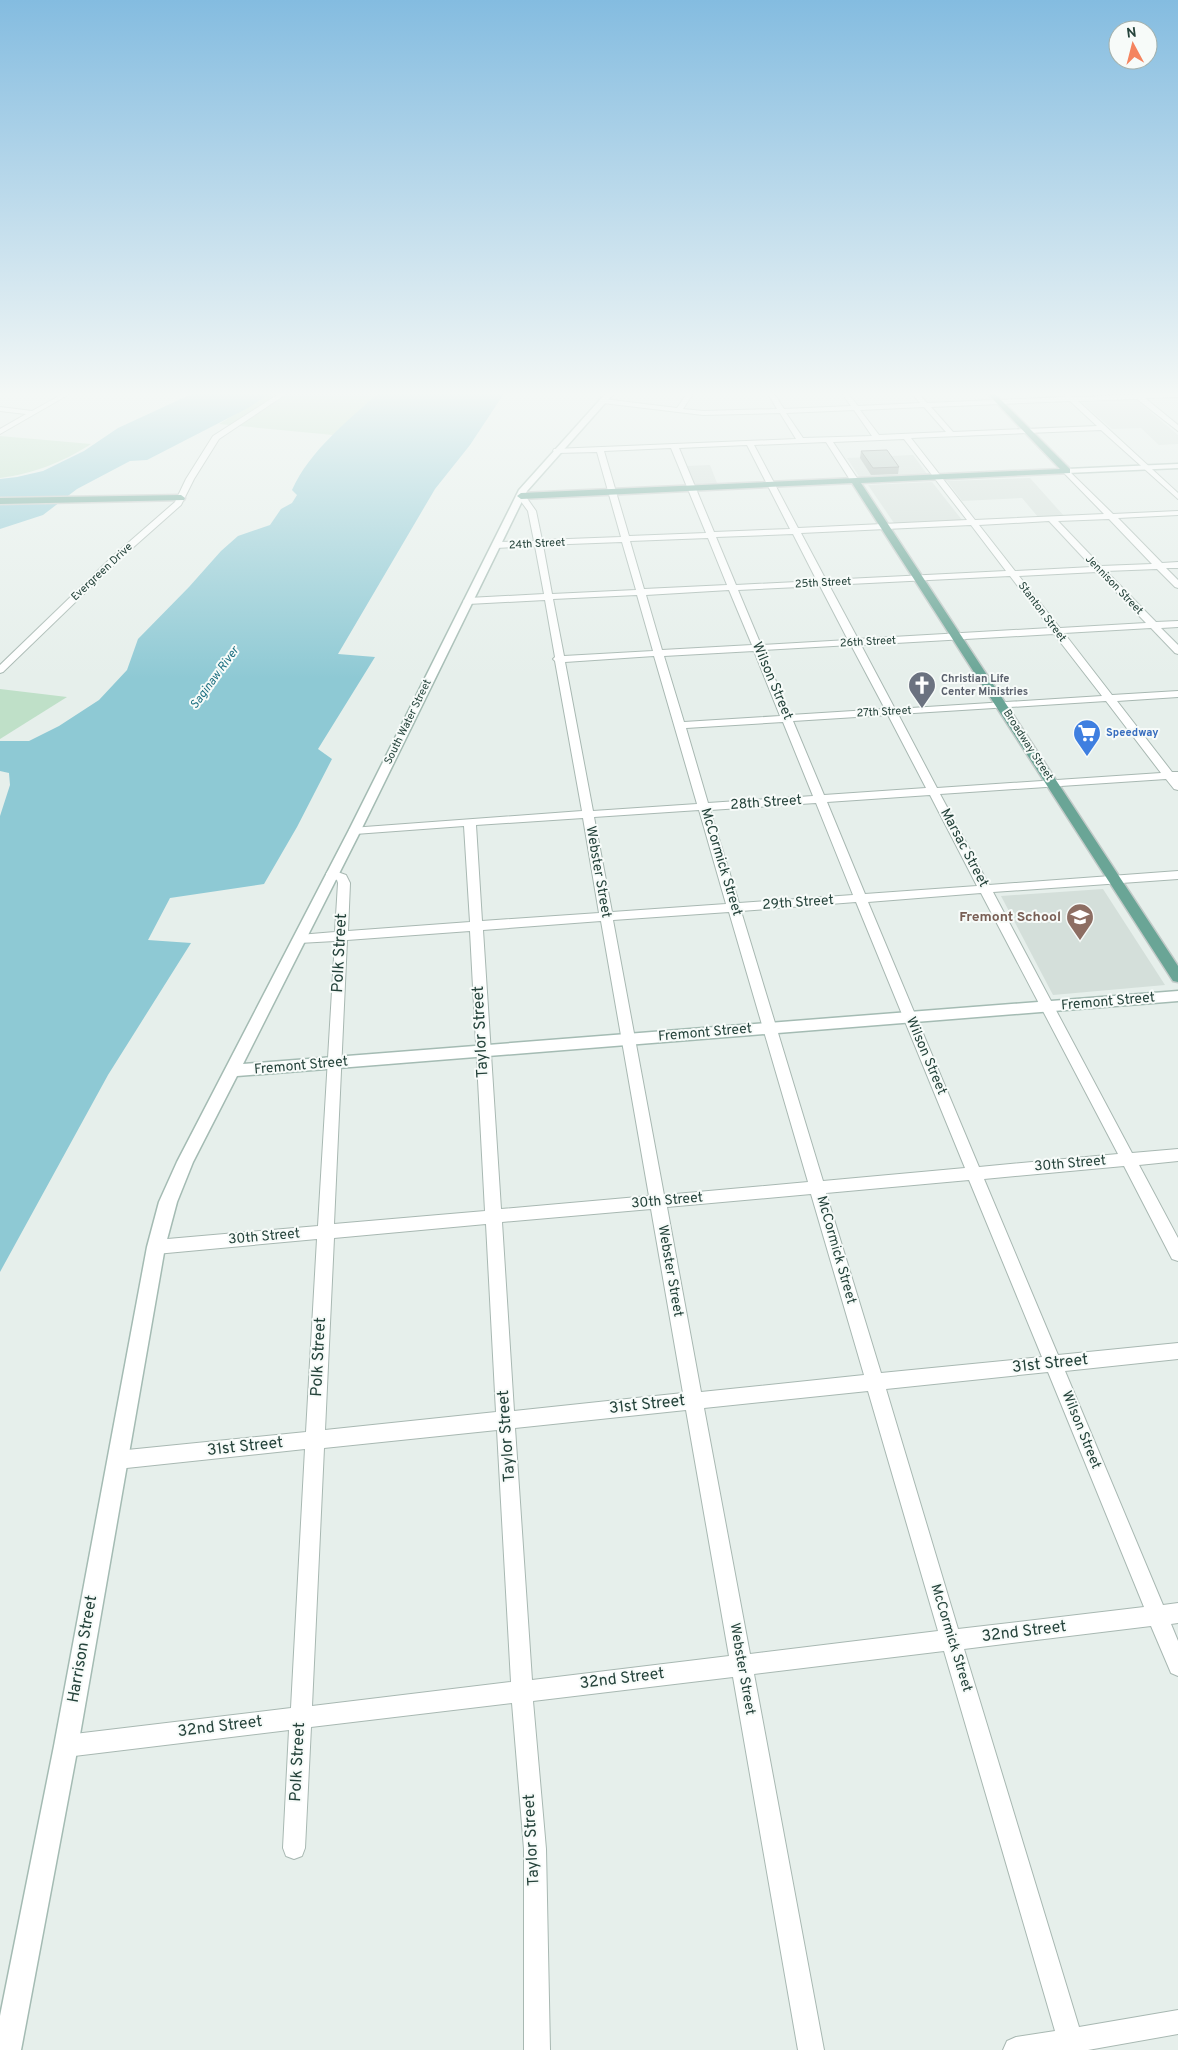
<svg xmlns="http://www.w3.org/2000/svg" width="1178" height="2050" font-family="Overpass,sans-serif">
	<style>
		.built { fill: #d4dfda }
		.green { fill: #bfe0c8 }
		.water { fill: #8ec9d4 }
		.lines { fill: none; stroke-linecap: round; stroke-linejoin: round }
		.street-casing { stroke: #a8b8b2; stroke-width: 2 }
		.secondary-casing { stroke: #a4bbb3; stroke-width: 3 }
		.primary-casing { stroke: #c2cac8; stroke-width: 3 }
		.street { fill: #fff; fill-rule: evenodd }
		.secondary { fill: #fff; fill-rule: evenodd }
		.primary { fill: #6aa596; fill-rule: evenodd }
		.wall { fill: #a1aea9 }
		.building { fill: #bbcac4; stroke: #838d89 }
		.labels { text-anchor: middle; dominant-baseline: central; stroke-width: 4; stroke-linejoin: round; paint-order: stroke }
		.far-street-label { font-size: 11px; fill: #24423a; stroke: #f7fbf9 }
		.far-worship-label { font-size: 11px; font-weight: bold; fill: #5b616d; stroke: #f7fbf9; text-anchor: start }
		.far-shop-label { font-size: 11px; font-weight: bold; fill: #366cbe; stroke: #f7fbf9; text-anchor: start }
		.far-water-label { font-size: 12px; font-style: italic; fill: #1c6f80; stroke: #f7fbf9 }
		.street-label { font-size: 14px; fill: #24423a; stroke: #f7fbf9 }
		.education-label { font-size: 14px; font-weight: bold; fill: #785e54; stroke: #f7fbf9; text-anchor: end }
		.near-street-label { font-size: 16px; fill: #24423a; stroke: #f7fbf9 }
	</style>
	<rect width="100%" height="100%" fill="#e6efeb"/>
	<g class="built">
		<path d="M1135,399L1178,435V444L1159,445L1141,428L1112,429L1080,401Z"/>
		<path d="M913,455L927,474L860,478L847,458Z"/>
		<path d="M710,465L717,483L694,484L687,466Z"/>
		<path d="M1030,478L1064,516L1038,517L1022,498L962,501L947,481Z"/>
		<path d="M932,482L962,520L894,523L868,485Z"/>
		<path d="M1103,889L1165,985L1053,995L1001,896Z"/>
	</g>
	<g class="green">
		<path d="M273,392H379L333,435L219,424Z"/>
		<path d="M0,436L91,444C61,463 35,473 0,478Z"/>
		<path d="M0,689L67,697L0,739Z"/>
	</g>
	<g class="water">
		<path d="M196,392H273L246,409L147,460L130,461L77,489L43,515L0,529V479L17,477L43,471L84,451L118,428Z"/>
		<path d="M379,392H505L470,445L435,489L338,654L375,657L318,749L332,759L297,827L264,884L170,898L148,940L191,943L108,1075L0,1272V816L10,785L9,773L0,771V741H29L59,726L99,700L127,670L138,639L189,587L221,551L238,536L270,525L281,509L292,503L297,495L292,490C310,450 348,421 379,392Z"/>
	</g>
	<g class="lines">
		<g class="street-casing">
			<g id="street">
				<path d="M66,392H73L0,434V429L26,414L0,411V407L32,411Z"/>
				<path d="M282,392H289L219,439L194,479L181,505L119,560L3,672L0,673V665L113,556L175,502L186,479L213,436Z"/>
				<path d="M688,392H694L683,409L703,411L777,409L767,392H773L784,409L851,406L841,392H847L858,406L920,403L911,392H917L927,403L1066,397L1064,395L1067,393L1073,397L1133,395L1136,392L1141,394L1178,393V397L1145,398L1178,425V431L1137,399L1078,401L1178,493V499L1101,430L911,438L975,520L1104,514L1064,473L1063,471L1067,469L1113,514L1178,511V515L1118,518L1162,563L1178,562V568H1166L1178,580V588L1175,587L1157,569L1106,571L1156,622L1178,621V627L1161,628L1178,645V654L1175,653L1151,628L1064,633L1112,695L1178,691V697L1117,701L1172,772H1178V790L1174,789L1166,779L940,794L989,885L1178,871V879L993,892L1132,1153L1178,1149V1161L1139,1165L1178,1238V1261L1172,1259L1124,1166L984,1179L1058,1355L1178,1343V1359L1065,1371L1163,1605L1178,1603V1623L1171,1624L1178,1641V1676L1171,1673L1151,1626L964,1649L1079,2027L1178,2010V2034L1088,2050H1003L1007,2041L1016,2037L1055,2031L944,1651L754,1674L824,2050H798L733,1677L533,1701L546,1849L550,2050H524V1849L512,1703L311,1727L305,1848L302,1856L294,1859L286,1856L283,1848L289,1730L66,1757L58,1754L55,1746L58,1738L66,1735L291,1708L305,1449L117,1469L110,1466L108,1460L110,1454L117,1451L306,1432L317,1239L156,1254L150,1252L148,1247L150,1242L156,1240L318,1226L335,941L299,943L293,939L299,935L335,932L338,883L337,880L326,874L328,871L332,870L346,875L350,883L348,931L470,922L464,826L355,834L349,830L351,828L582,811L555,661L553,659L555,657L545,600L468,604L463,601L468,598L544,594L535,546L496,548L492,545L496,542L534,541L528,511L517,496L518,494H524L536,511L542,540L621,537L597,452L557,453L553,451L554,449L796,439L780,413L703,415L603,403L600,401L603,399L677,408ZM1070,401L1097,426L953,432L931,407ZM924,407L946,432L879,435L860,410ZM854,410L872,436L803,438L786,413ZM904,439L967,520L798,528L754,445L826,442L852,483H855L859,481L833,442ZM747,445L790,529L714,532L679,448ZM671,448L706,533L629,536L604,451ZM1109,519L1152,564L1101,566L1058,521ZM1049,521L1092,567L1015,571L979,525ZM971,525L1006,571L826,580L801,533ZM793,534L817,581L736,585L716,537ZM708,538L727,585L644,589L630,541ZM622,542L636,590L552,594L543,545ZM1097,572L1146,623L1060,628L1019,576ZM1010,576L1050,628L858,639L829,585ZM820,586L848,640L761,645L738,590ZM729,590L752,645L662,650L646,595ZM637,595L653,651L564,656L553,599ZM1054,634L1102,696L895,709L861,645ZM851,645L885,709L790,715L763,650ZM754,651L780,716L684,722L664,656ZM654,656L697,804L593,811L565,662ZM1106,701L1161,773L937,788L898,714ZM888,715L926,788L824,795L793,721ZM783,722L813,796L708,803L686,728ZM930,795L977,886L865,894L827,802ZM816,803L853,895L739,903L710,810ZM699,810L726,904L612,912L594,817ZM583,818L599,913L482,921L476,825ZM981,893L1118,1154L979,1167L868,902ZM856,902L965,1168L823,1181L741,911ZM729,912L808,1182L664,1195L613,920ZM601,921L649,1196L501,1209L483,930ZM470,931L485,1211L334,1224L347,940ZM969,1180L1042,1357L881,1373L826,1193ZM811,1194L864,1375L701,1392L667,1207ZM651,1209L683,1393L514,1411L502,1222ZM486,1224L496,1412L325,1430L334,1238ZM1048,1372L1144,1607L958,1629L886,1389ZM868,1391L938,1631L750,1654L704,1408ZM686,1410L729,1656L532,1680L515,1428ZM497,1430L511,1682L312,1706L324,1448Z"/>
			</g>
		</g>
		<g class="secondary-casing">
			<g id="secondary">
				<path d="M607,392H615L527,491L361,830L243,1064L1178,991V1001L237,1076L193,1162L177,1202L165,1247L78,1746L21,2050H0V2016L54,1746L147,1247L159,1202L177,1162L349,830L519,490Z"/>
				<path d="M1178,464V468L1067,473L1063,471L1067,469Z"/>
			</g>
		</g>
		<g class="primary-casing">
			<g id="primary">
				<path d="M986,392H993L1070,469V473L861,483L1178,966V982L1173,981L852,483L521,499L517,496L521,493L1060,469Z"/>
				<path d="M181,495L185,498L184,500L0,504V498Z"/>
			</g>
		</g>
		<use href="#street" class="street"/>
		<use href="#secondary" class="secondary"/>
		<use href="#primary" class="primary"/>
	</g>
	<path class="wall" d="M861,451L899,467L898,474L871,475L860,458Z"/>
	<path class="building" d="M887,450L899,467L873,468L861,451Z"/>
	<linearGradient id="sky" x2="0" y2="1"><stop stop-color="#84bce0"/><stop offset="0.58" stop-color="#f4f8f6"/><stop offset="1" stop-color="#f4f8f6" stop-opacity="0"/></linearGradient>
	<rect width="1178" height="679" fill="url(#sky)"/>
	<defs>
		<g id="church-pin" transform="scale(1.4375)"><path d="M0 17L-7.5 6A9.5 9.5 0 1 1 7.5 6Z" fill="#6b7280" stroke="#f7fbf9"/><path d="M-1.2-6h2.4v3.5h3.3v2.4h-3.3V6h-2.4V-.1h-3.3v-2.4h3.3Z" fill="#fff"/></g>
		<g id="supermarket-pin" transform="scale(1.4375)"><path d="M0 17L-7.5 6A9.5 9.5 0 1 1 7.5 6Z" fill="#3f7fe0" stroke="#f7fbf9"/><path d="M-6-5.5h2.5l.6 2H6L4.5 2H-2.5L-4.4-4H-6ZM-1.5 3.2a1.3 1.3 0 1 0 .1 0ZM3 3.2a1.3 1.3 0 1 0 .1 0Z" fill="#fff"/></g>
		<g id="school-pin" transform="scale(1.4375)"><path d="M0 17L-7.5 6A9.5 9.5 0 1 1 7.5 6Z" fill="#8d6e63" stroke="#f7fbf9"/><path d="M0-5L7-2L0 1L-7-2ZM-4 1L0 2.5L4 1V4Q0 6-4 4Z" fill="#fff"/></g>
	</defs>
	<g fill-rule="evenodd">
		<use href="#church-pin" x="922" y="685"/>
		<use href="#supermarket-pin" x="1087" y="733"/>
		<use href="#school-pin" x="1080" y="917"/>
	</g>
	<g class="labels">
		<g class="far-street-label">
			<text transform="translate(537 544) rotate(-3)">24th Street</text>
			<text transform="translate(102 572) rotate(-43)">Evergreen Drive</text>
			<text transform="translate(823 583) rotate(-3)">25th Street</text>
			<text transform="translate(1114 585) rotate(46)">Jennison Street</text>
			<text transform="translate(1042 612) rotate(53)">Stanton Street</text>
			<text transform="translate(868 642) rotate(-3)">26th Street</text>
			<text transform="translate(884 712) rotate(-3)">27th Street</text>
			<text transform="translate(408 722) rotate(-64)">South Water Street</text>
			<text transform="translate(1028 745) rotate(57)">Broadway Street</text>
		</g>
		<g class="far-worship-label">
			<text x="941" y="679">Christian Life<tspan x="941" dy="13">Center Ministries</tspan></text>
		</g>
		<g class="far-shop-label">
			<text x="1106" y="733">Speedway</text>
		</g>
		<g class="far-water-label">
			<text transform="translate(215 678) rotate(-54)">Saginaw River</text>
		</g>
		<g class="street-label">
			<text transform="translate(772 681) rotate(67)">Wilson Street</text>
			<text transform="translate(766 803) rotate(-4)">28th Street</text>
			<text transform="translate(964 848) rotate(62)">Marsac Street</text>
			<text transform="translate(721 862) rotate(73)">McCormick Street</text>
			<text transform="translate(598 872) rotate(80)">Webster Street</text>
			<text transform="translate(798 903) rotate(-4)">29th Street</text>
			<text transform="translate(1108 1002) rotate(-5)">Fremont Street</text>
			<text transform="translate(705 1033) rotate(-5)">Fremont Street</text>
			<text transform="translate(926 1056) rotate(67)">Wilson Street</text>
			<text transform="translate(301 1066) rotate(-5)">Fremont Street</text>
			<text transform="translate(1070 1164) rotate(-5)">30th Street</text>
			<text transform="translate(667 1201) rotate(-5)">30th Street</text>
			<text transform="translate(264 1237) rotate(-5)">30th Street</text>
			<text transform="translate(836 1250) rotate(74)">McCormick Street</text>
			<text transform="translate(670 1271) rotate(80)">Webster Street</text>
			<text transform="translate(1081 1430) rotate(68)">Wilson Street</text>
			<text transform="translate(951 1638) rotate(73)">McCormick Street</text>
			<text transform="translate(742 1669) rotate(80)">Webster Street</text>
		</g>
		<g class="education-label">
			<text x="1061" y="917">Fremont School</text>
		</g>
		<g class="near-street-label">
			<text transform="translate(340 953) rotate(-87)">Polk Street</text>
			<text transform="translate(481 1032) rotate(-93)">Taylor Street</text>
			<text transform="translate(319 1357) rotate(-87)">Polk Street</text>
			<text transform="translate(1050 1364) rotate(-6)">31st Street</text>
			<text transform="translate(647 1405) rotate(-6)">31st Street</text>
			<text transform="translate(507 1436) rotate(-94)">Taylor Street</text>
			<text transform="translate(245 1447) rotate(-6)">31st Street</text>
			<text transform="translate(1024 1632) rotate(-7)">32nd Street</text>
			<text transform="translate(83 1649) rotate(-80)">Harrison Street</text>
			<text transform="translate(622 1679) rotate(-7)">32nd Street</text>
			<text transform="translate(220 1727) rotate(-7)">32nd Street</text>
			<text transform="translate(298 1762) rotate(-87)">Polk Street</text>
			<text transform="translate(532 1840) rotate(-93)">Taylor Street</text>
		</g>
	</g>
	<g transform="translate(1133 45) rotate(353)"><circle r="24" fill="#f7fbf9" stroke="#a3b1ad"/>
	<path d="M0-4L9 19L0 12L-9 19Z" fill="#f4845f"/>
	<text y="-8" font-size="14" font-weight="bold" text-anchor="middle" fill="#24423a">N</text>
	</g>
</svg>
